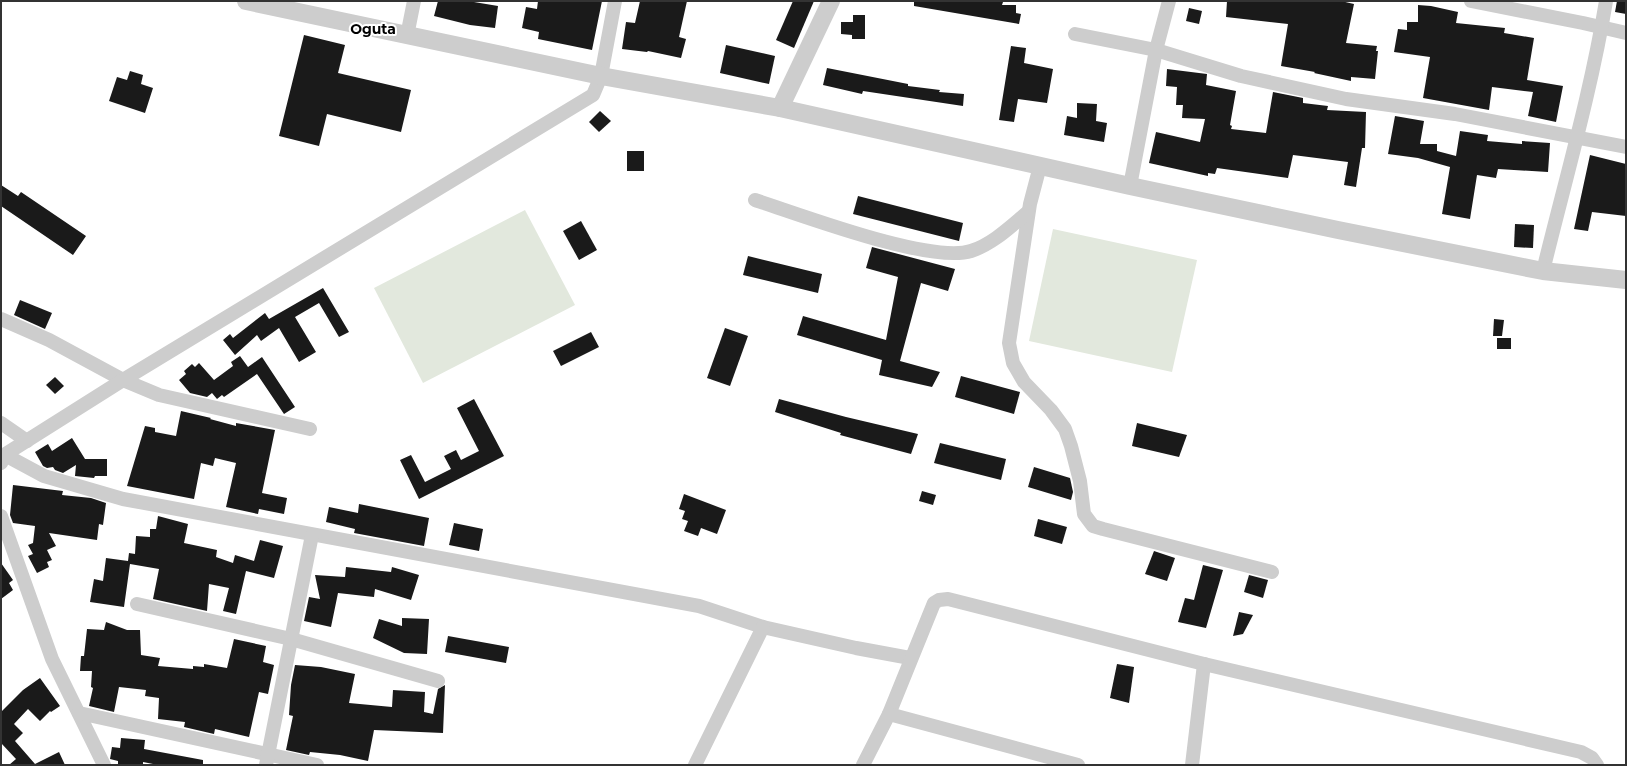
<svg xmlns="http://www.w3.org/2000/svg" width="1627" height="766" font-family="Montserrat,sans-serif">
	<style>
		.green { fill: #e2e8dd }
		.building { fill: #1a1a1a }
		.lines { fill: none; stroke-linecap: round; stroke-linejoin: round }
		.minor { stroke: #cdcdcd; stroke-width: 14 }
		.tertiary { stroke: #cdcdcd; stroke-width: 18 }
		.labels { text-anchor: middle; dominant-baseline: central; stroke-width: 4; stroke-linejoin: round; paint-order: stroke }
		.district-label { font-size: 14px; font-weight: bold; fill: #000; stroke: #fff }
	</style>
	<rect width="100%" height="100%" fill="#fff"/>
	<g class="green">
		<path d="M525,210L575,305L423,383L374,288Z"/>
		<path d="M1053,229L1197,260L1172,372L1029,341Z"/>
	</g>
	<g class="building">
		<path d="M438,1H468L498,6L495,28L470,25L434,16Z"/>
		<path d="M538,1H602L592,50L538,39L539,32L522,28L526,7L537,9Z"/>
		<path d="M640,1H687L679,37L686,39L681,58L648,51L647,52L622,49L626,22L635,23Z"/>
		<path d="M793,1H814L794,48L776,40Z"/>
		<path d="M914,1L1003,2L1002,5H1016V13L1021,14L1019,24L914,6Z"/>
		<path d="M1227,1H1341L1354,4L1346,43L1377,46L1376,51H1378L1375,79L1351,77V81L1314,73L1315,72L1281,66L1288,24L1226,17Z"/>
		<path d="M1617,1H1626V14L1615,12Z"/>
		<path d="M1418,5L1431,6L1458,12L1456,23L1505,28L1504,33L1534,38L1527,80L1563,86L1556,122L1528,116L1533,92L1492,87L1489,110L1423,98L1430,57L1394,52L1398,29L1407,30V22H1418Z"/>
		<path d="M1189,8L1202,11L1199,24L1186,21Z"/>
		<path d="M853,15H865V39H852V35L841,34V22H853Z"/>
		<path d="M304,35L345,45L338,73L411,90L401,132L327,114L319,146L279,136Z"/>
		<path d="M726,45L775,56L769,84L720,73Z"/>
		<path d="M1011,46L1026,48L1024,63L1053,69L1047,103L1018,99L1014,122L999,120Z"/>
		<path d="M827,68L908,84V86L940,90L939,92L964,94L963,106L863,91L862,94L823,85Z"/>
		<path d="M1167,69L1207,74L1206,85L1236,91L1230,125L1232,126L1231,129L1266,133L1273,92L1303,98V103L1328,106L1327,110L1366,112L1365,148H1362L1356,187L1344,185L1348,162L1293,155L1288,178L1217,168L1215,174L1208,173V176L1149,163L1156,132L1200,142L1205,119L1182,118L1183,105H1176L1177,87L1166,86Z"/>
		<path d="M130,71L143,75L141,84L153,88L145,113L109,101L117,77L127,80Z"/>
		<path d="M1077,103L1097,104L1096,121L1107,123L1104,142L1064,135L1067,116L1077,118Z"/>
		<path d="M600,111L611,121L599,132L589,122Z"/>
		<path d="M1395,116L1424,121L1420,144H1437V151L1456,156L1460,131L1488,135L1487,141L1522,144V141L1550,143L1548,172L1498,169L1496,178L1477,175L1470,219L1442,214L1450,167L1418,158L1388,154Z"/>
		<rect x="627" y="151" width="17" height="20"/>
		<path d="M1590,155L1626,164V216L1592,212L1588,231L1574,229Z"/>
		<path d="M1,185L18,196L21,192L86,236L73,255L1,206Z"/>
		<path d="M858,196L963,223L959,241L853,214Z"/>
		<path d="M581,221L597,250L579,260L563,231Z"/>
		<path d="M1515,224L1534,225L1533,248L1514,247Z"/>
		<path d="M872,247L955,269L948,291L921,283L900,361L940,372L932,387L879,375L882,360L797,335L803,316L886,340L898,277L866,268Z"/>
		<path d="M748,256L822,274L818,293L743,275Z"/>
		<path d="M323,288L349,332L339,337L319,303L295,317L316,352L299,362L279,328L261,341L257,335L235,355L223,340L230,334L233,338L265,313L269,319Z"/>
		<path d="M20,300L52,313L45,329L14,315Z"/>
		<path d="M1494,319L1504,320L1502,336H1493Z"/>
		<path d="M725,328L748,336L730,386L707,378Z"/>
		<path d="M591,332L599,347L561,366L553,351Z"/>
		<rect x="1497" y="338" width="14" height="11"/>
		<path d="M240,356L248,367L262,357L295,407L284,414L257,374L224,397L222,395L217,399L212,393L207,397L190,393L179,380L186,374L184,371L192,364L195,367L199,363L214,380L233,366L231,362Z"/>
		<path d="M961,376L1020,392L1014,414L955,397Z"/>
		<path d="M55,377L64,386L55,394L46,385Z"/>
		<path d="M474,399L504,456L419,499L400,460L411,455L425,482L451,469L444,456L456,450L461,460L479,451L457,408Z"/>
		<path d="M779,399L846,417L918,434L911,454L840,435L841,433L775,412Z"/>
		<path d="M181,411L211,418L210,419L236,426V423L275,430L262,493L287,498L284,514L259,509L258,514L226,507L236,463L215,458L213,466L201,463L194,499L127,486L145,426L155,428V432L176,436Z"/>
		<path d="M1137,423L1187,435L1179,457L1132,446Z"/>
		<path d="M72,438L85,459H107V476H95L94,478L75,476L76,465L63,473L55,470L53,467L47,468L43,466L35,452L48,444L52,451Z"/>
		<path d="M940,443L1006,459L1001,480L934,463Z"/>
		<path d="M1034,467L1070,478L1073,492L1071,500L1028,487Z"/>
		<path d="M13,485L63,491L62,495L91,498L106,503L103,525L99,524L97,540L49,533L56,546L47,550L52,560L47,562L49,567L37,573L28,556L33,554L28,545L33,543L35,526L13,523L10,515Z"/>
		<path d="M922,491L936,495L933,505L919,501Z"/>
		<path d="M684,494L726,510L717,534L701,528L698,536L684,531L688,521L682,519L685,511L679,509Z"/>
		<path d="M359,504L429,518L424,546L354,533L355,529L326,522L329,507L358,513Z"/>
		<path d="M158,516L188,524L184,543L217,550L216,557L233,563L235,555L254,561L260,540L283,546L274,578L246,571L236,614L223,611L229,588L209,584L207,611L153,599L159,569L130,564L124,607L90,602L94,579L103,581L106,558L128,561L129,553L135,554L136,536L150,537V529H156Z"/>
		<path d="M1038,519L1067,527L1062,544L1034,536Z"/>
		<path d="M454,523L483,529L479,551L449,545Z"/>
		<path d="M1154,551L1175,558L1167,581L1145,574Z"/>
		<path d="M1,563L13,580L9,583L13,590L1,599Z"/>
		<path d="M1203,565L1223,570L1206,628L1178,622L1185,598L1194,600Z"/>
		<path d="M346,567L391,572L392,567L419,575L411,600L375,589L374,597L338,593L331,627L304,621L309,597L320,599L315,575L345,577Z"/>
		<path d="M1249,575L1268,580L1263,598L1244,592Z"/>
		<path d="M1239,612L1253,615L1243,634L1233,636Z"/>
		<path d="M402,618L429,619L427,654L404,653L373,638L379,619L402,626Z"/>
		<path d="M106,622L127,630H140L141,655L160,658L158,666L193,669V666L204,667V664L227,668L234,639L266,646L263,662L274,665L268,694L259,692L249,737L215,729L214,734L184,727L185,722L158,719L159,698L145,696L146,690L119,687L114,712L89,706L93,688L91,687L92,671H80L81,656H84L87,629L104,630Z"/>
		<path d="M448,636L509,647L506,663L445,652Z"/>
		<path d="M1117,664L1134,667L1129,703L1110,698Z"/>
		<path d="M295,665L321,667L355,674L349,703L392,707L393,690L425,692L424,712L433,714L438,689L445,685L443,733L374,730L368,761L340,755L310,752L309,755L286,750L293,716L289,715L291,685Z"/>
		<path d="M40,678L60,706L51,712L50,711L40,721L28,709L14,724L23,733L15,741L35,764L59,752L65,765H9L16,759L1,743V712L23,690Z"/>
		<path d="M121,738L145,740L144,749L203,760V765H158L143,762V765H118V761L110,759L112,747L120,748Z"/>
	</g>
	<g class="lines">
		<g class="minor">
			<path d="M1471,1L1583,23L1626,33"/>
			<path d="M1075,34L1156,50L1241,76L1346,99L1455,114L1626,147"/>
			<path d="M407,36L414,1"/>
			<path d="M1040,166L1030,204L1009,343L1013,363L1024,382L1051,410L1065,429L1071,446L1080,481L1084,514L1093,526L1103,529L1272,572"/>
			<path d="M1130,186L1156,50L1169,1"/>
			<path d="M755,200C799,214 930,264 971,251C993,244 1011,226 1028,212"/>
			<path d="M1543,271C1565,181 1591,92 1606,1"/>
			<path d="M1,319L49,340L123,380L159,395L310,429"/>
			<path d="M1,423L27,441"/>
			<path d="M1,457L123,380L593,95L601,76L615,1"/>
			<path d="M1,463L5,455L44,476L123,499L699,606L763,627L856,648L910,658"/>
			<path d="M1,516L52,659L104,765"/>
			<path d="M137,604L291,639L438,681"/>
			<path d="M79,713L317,765"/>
			<path d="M889,714L934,603L939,600L948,599L1204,664L1581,752L1592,758L1597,765"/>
			<path d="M266,765L312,535"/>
			<path d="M695,765L763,627"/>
			<path d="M863,765L889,714L1078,765"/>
			<path d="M1192,765L1204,664"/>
		</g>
		<g class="tertiary">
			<path d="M246,1L601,76L780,108L1130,186L1338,230L1543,271L1626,280"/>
			<path d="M780,108L831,1"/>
		</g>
	</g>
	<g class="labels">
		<g class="district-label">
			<text x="373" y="29">Oguta</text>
		</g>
	</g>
	<rect width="1627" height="766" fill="none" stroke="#333333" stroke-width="4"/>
</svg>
